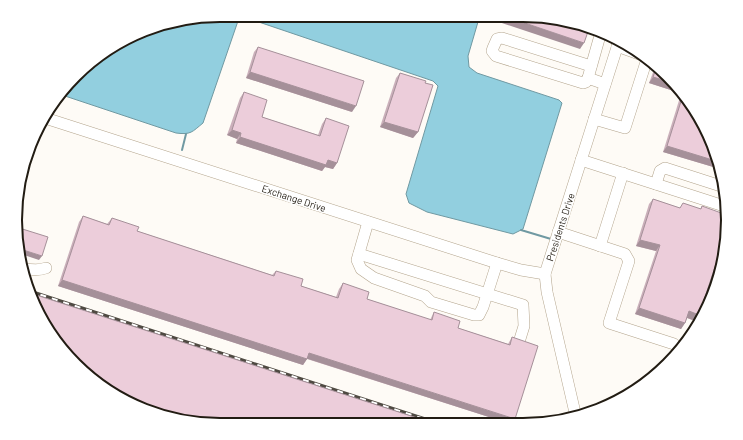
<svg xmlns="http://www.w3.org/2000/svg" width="743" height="440" font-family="Barlow,sans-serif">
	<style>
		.water { fill: #92cfdf; stroke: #7099a2 }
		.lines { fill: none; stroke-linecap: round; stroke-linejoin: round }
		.stream { stroke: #7099a2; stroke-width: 2 }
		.minor-casing { stroke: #b3a48c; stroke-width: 12 }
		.minor { stroke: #fff; stroke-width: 11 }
		.rail-casing { stroke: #4f4a42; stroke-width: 3.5 }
		.rail { stroke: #fff; stroke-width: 2; stroke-dasharray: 6; stroke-linecap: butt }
		.wall { fill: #cbb0bb }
		.shaded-wall { fill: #a59099 }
		.building { fill: #eccdda; stroke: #a59099 }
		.labels { text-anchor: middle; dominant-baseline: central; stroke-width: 3; stroke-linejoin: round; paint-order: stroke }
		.street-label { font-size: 10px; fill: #221c13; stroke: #fff }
		.rim { fill: none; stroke: #221c13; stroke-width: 2 }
	</style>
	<rect width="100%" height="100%" fill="#fefbf6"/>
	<path class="water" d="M220,15H480L468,56L469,67L477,73L559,100L562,103L523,229L513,234L427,212L409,203L406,194L438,86L433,81L244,17L239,18L203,123C192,132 191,135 176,133L59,94L95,57L154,26Z"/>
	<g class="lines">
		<g class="stream">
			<path d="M182,150L186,134"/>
			<path d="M521,230L551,239"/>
		</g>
		<g class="minor-casing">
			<g id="minor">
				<path d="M601,32L588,78L605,84"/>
				<path d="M617,46L642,55"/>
				<path d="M588,78L586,82L583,83L496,56L492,51L493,48L497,39L502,38L591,66"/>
				<path d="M45,118L497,263L521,270L545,274"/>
				<path d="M594,119L625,128L647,59"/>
				<path d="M581,160L724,206"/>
				<path d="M656,184L660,171L665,168L724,187"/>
				<path d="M368,222L357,260L361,269L374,278L425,296L431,302L474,315H479L483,307L497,263"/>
				<path d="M558,232L625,254L629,261L609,323L674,344"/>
				<path d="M600,246L623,173"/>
				<path d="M359,254L523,305L524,326L520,339"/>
				<path d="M23,268C31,270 38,271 46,268"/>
				<path d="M576,417L547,292L545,274L619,41"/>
			</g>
		</g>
		<use href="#minor" class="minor"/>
		<g class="rail-casing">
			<path id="rail" d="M29,291L443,425"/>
		</g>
		<use href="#rail" class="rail"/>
	</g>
	<g class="wall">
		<path d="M258,47L352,112L246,78L254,52Z"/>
		<path d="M655,67L680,93L649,83Z"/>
		<path d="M400,73L425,83L418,132L413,138L380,127L396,78Z"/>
		<path d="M244,92L262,117L318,135L322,124L326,118L337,163L333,169L325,167L322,171L236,143L237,139L227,135L240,98Z"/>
		<path d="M681,94L694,106L720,169L663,152Z"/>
		<path d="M653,199L680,208L683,203L700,209L702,206L695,321L687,318L685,323L681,329L635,314L656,251L636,246L649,204Z"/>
		<path d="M83,216L107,224L112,218L137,231L272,275L276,271L301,286L336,297L339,289L343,283L367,299L430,320L434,312L458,328L508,344L512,337L515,419L511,424L307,359L303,365L58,286L79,222Z"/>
	</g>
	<g class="shaded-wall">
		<path d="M492,15H501L584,43L580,49L490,19Z"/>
		<path d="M250,72L356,106L352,112L246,78Z"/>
		<path d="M653,77L670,82L680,93L649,83Z"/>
		<path d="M384,122L418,132L413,138L380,127Z"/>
		<path d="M232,130L241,133L237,139L227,135Z"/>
		<path d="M240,137L328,160L337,163L333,169L325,167L322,171L236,143Z"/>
		<path d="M667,146L716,161L720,169L663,152Z"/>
		<path d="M640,240L660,245L656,251L636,246Z"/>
		<path d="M20,249L42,256L39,260L21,254Z"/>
		<path d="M62,280L307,359L303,365L58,286Z"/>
		<path d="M639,308L685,323L681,329L635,314Z"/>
		<path d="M689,311L699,315L695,321L685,317Z"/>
		<path d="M309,353L515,419L511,424L305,358Z"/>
	</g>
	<g class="building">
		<path d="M501,15H537L590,26L584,43Z"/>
		<path d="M258,47L364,81L356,106L250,72Z"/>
		<path d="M656,69L670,82L653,77Z"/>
		<path d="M400,73L426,81L425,83L433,85L418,132L384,122Z"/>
		<path d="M244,92L267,100L262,117L320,136L326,118L349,126L337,163L328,160L326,165L240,137L241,133L232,130Z"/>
		<path d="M683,95L694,106L716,161L667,146Z"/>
		<path d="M653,199L680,208L683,203L701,209L702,206L724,214L723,220H724V240L699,315L689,311L685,323L639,308L660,245L640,240Z"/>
		<path d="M83,216L109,225L112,218L139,227L137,231L274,276L276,271L303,279L301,286L338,298L343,283L369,292L367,299L432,320L434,312L460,321L458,328L510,345L512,337L538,346L515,419L309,353L307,359L62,280Z"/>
		<path d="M16,227L48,237L42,256L20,249Z"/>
		<path d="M30,293L439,425H206L154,414L106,390L57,345Z"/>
	</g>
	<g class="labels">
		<g class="street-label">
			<text transform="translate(294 198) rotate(18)">Exchange Drive</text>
			<text transform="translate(560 227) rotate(-72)">Presidents Drive</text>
		</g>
	</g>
	<path d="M0 0H743V440H0ZM220 22H523A198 198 0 0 1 721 220V220A198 198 0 0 1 523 418H220A198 198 0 0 1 22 220V220A198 198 0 0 1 220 22Z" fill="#fff" fill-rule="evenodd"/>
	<path class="rim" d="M220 22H523A198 198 0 0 1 721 220V220A198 198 0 0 1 523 418H220A198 198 0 0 1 22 220V220A198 198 0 0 1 220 22Z"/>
</svg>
